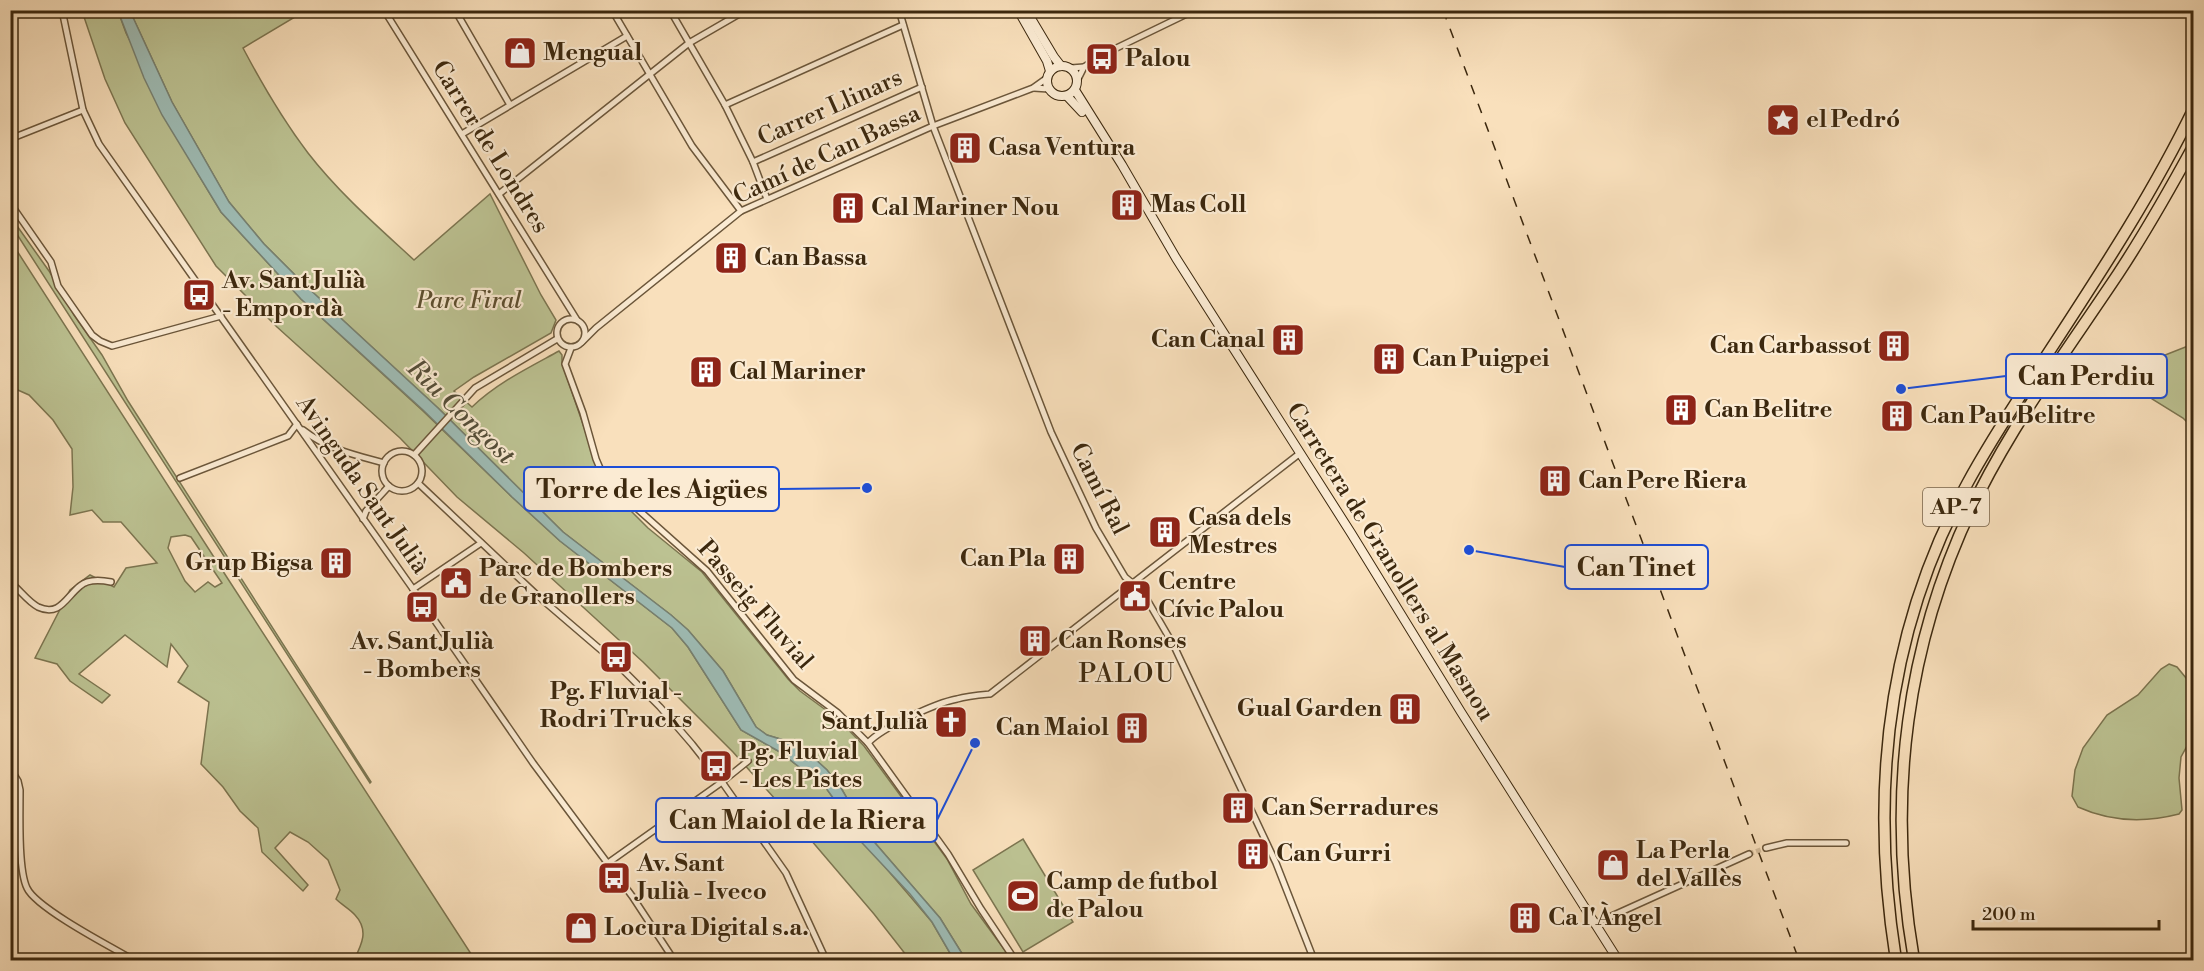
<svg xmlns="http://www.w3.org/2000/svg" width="2204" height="971" font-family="'Libre Bodoni',serif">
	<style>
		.green { fill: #bcc292; stroke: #7c7550; stroke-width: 1.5; fill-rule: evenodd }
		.water { fill: #9ebcb5; stroke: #778172; stroke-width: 1.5 }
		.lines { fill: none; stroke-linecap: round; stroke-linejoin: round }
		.minor-tunnel { stroke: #d3bb99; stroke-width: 5; stroke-dasharray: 5 2.5; stroke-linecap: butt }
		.minor-casing { stroke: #6b563a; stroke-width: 8 }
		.secondary-casing { stroke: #3c280e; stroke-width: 10 }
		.motorway-casing { stroke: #3c280e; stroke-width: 13 }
		.minor { stroke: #fbebd3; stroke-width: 5 }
		.secondary { stroke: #fbebd3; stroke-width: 8 }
		.motorway { stroke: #f9e0bc; stroke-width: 10 }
		.rail { stroke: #3c280e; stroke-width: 1.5; stroke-dasharray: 10 10; stroke-linecap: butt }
		.labels { text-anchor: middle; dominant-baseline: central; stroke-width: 4.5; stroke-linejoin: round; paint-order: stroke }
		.shield { fill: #fbebd3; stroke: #756249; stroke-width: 1.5 }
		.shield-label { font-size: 22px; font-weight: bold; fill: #3c280e }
		.poi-label { font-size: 24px; font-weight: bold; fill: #3c280e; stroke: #fbebd3; text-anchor: start }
		.street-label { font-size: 24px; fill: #3c280e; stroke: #fbebd3 }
		.park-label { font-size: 24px; font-style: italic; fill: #5c4e2f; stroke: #fbebd3 }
		.water-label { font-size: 26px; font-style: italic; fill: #544d38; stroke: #fbebd3 }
		.neighbourhood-label { font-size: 26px; letter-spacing: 1.5px; fill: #3c280e; stroke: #fbebd3 }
		.leader { fill: none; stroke: #1d4ed8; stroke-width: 2 }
		.callout-dot { fill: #1d4ed8; stroke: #fbebd3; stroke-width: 2 }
		.callout { fill: #fbebd3; stroke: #1d4ed8; stroke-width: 2 }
		.callout-label { font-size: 26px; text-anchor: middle; font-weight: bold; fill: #3c280e }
	</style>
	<rect width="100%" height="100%" fill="#f9e0bc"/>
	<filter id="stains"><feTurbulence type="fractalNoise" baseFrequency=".00333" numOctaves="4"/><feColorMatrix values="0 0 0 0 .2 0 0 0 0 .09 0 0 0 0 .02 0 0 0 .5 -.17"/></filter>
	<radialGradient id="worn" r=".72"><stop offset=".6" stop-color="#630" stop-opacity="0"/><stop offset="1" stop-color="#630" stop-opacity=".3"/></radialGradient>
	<g class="green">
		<path d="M82,11H118L126,33L198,174L221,212L301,299L423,411L512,497L560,541L672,628L688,647L741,730L780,752L826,788L839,806L845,820L932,922L954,960H910L874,914L793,819L733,752L643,662L524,553L457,497L400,438L277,327L216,266L125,123L105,79Z"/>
		<path d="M130,11H305L243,48C262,84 283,120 308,153C339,193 377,226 414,260L490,194L541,295L556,320L551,333L474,377L454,391L472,407C497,383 528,368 559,351L562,355V363L603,483L648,528L702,572L788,679L800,691L838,719L864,746L947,859L971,904L1012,960H966L940,918L869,836L841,788L827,770L815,759L790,742L767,735L756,727L723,671L688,630L671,615L563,532L438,408L306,286L264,244L229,202L172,102Z"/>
		<path d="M10,216L49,271L74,315L102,355L128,401L371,782L370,783L11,225Z"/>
		<path d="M10,240L228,579L475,960H354C362,944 369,930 355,915C350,909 342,905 336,899L340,890L328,860L308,842L290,832L275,848L308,885L303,891L262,852L258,828L240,811L223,787L201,764L209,702L178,682L188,666L171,644L167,667L125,635L79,674L110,695L102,703L70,681L57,664L35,658L70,590L90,575L114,587L126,568L157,563L121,522H103L92,510L70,515L73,487L72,449L53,420L29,395L11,387ZM185,535L191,537L222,583L215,587L208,582L195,592L185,581L168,548L171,537Z"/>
		<path d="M2193,344H2194L2193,428L2183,418L2152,399L2133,379L2132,375L2150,361Z"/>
		<path d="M2169,664L2177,667L2186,678L2193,696V735L2181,757L2179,778L2182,810L2179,814C2144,823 2111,822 2078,807L2072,796L2075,770L2083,748L2107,715L2138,695L2161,669Z"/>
		<path d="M1023,839L1073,922L1023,952L973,870Z"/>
	</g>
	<path class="water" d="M118,11H130L172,102L229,202L264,244L306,286L438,408L563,532L671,615L688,630L723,671L756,727L767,735L790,742L815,759L827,770L841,788L869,836L940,918L966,960H954L932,922L910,894L850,830L839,806L826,788L780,752L741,730L688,647L672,628L560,541L512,497L423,410L301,299L221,212L162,115L144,78Z"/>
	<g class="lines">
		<path class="minor-tunnel" d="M1749,854L1766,848"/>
		<g class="minor-casing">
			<g id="minor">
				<path d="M62,10L83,110L99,144L413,589L533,763L632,896L674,960"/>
				<path d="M384,10L577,320"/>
				<path d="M455,10L510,105"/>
				<path d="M612,10L692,146L741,211"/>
				<path d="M670,10L725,105L753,162L767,199"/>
				<path d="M899,10L933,126L1051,432L1096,528L1125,577L1142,591L1174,646L1276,863L1314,960"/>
				<path d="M1071,68L1084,67"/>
				<path d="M1078,79L1084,67L1100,56L1195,10"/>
				<path d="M1034,88L1049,89"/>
				<path d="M725,105L903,25"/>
				<path d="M462,134L627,36"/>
				<path d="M10,139L83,110"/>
				<path d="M753,162L922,87"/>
				<path d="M499,194L689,43L746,10"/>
				<path d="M10,203L51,262L58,286L92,335L100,341L112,346L221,316"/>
				<circle cx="571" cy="333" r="14"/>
				<path d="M582,342L596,328L741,211L933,126L1033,88L1047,78"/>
				<path d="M571,348L565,364L583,413L596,459L605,480L707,571L794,680L838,713L868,743L948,854L981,909L1015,960"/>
				<path d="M303,430C327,449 355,455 384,463"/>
				<circle cx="402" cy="471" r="20"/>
				<path d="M414,455L475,388L557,339"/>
				<path d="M180,478L288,436L297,424"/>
				<path d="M418,483L538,596L615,662L660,707L692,744L722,782L786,873L826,960"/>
				<path d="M363,519L366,511L389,486"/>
				<path d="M10,582C19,589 28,602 38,607C60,617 66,597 80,586C88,579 101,580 111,582"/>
				<path d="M413,589L481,543"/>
				<path d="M868,743C881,728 936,703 957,699C967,696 979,695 990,694L1299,454"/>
				<path d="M10,768L18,781L20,790C20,813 18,870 27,888C36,908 111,947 134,960"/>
				<path d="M1766,848L1787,843H1846"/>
				<path d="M608,863L722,782L748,761"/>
				<path d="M1594,924L1749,854"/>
			</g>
		</g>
		<g class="secondary-casing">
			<g id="secondary">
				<path d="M1018,10L1047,61L1050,71"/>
				<path d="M1026,10L1054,57L1061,66"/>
				<circle cx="1062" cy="81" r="15"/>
				<path d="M1075,90L1122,165L1176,258L1351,533L1461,712L1618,960"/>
				<path d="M1067,96L1082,112"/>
			</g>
		</g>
		<g class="motorway-casing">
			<g id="motorway">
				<path d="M1896,960C1870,796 1886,632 1967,484C1990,441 2017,401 2043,361C2097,278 2151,197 2194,108"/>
				<path d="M1914,960C1886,799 1905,640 1979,493C2018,416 2070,346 2118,274C2145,233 2170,189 2194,145"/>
			</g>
		</g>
		<use href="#minor" class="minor"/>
		<use href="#secondary" class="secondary"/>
		<use href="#motorway" class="motorway"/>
		<path class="rail" d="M1443,10L1799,960"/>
	</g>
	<defs>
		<g id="shop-square" transform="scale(1.725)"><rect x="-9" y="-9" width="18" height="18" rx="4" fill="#8f2418" stroke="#fbebd3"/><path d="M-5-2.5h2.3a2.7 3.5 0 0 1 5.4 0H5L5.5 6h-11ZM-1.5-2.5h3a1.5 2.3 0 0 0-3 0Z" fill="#fff"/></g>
		<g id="bus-square" transform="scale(1.725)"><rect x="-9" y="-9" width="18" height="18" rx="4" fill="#8f2418" stroke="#fbebd3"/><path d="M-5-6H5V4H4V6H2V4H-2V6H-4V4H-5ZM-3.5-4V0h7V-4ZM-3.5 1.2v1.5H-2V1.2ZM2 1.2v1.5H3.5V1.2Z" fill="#fff"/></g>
		<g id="sight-square" transform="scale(1.725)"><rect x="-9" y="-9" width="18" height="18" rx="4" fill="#8f2418" stroke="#fbebd3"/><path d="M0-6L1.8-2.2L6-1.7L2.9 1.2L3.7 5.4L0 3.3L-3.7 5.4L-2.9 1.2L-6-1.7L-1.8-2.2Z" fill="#fff"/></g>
		<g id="building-square" transform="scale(1.725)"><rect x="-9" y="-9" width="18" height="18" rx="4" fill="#8f2418" stroke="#fbebd3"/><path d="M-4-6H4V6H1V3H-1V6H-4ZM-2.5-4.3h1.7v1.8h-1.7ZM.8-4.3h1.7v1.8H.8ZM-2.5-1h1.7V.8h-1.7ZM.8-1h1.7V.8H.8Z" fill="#fff"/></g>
		<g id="civic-square" transform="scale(1.725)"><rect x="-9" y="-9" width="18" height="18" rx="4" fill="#8f2418" stroke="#fbebd3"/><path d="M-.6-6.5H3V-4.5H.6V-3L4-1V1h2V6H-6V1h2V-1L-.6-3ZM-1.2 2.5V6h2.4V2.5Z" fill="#fff"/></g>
		<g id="church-square" transform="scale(1.725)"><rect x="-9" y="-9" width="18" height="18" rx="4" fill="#8f2418" stroke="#fbebd3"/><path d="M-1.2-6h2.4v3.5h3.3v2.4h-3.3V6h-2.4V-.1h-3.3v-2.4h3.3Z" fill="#fff"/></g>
		<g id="stadium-square" transform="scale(1.725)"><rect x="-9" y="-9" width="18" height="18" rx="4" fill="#8f2418" stroke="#fbebd3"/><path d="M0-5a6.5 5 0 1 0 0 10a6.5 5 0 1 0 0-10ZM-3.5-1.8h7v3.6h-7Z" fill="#fff"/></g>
	</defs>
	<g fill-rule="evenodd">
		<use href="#shop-square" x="520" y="53"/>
		<use href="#bus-square" x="1102" y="59"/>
		<use href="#sight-square" x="1783" y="120"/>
		<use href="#building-square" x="965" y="148"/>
		<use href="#building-square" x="1127" y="205"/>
		<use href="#building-square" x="848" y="208"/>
		<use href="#building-square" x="731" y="258"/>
		<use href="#bus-square" x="199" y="295"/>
		<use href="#building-square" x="1288" y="340"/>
		<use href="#building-square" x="1894" y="346"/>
		<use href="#building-square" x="1389" y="359"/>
		<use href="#building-square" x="706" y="372"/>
		<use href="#building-square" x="1681" y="410"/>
		<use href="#building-square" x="1897" y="416"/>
		<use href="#building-square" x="1555" y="481"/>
		<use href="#building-square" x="1165" y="532"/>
		<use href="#building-square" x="1069" y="559"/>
		<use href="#building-square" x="336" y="563"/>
		<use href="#civic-square" x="456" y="583"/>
		<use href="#civic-square" x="1135" y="596"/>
		<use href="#bus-square" x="422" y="607"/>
		<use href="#building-square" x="1035" y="641"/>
		<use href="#bus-square" x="616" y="657"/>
		<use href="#building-square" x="1405" y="709"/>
		<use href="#church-square" x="951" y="722"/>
		<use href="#building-square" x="1132" y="728"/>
		<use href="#bus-square" x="716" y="766"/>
		<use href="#building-square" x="1238" y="808"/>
		<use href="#building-square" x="1253" y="854"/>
		<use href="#shop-square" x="1613" y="865"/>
		<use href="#bus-square" x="614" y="878"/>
		<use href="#stadium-square" x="1023" y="896"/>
		<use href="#building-square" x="1525" y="918"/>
		<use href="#shop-square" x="581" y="928"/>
	</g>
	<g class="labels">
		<rect class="shield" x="1923" y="488" width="66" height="38" rx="4.5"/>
		<g class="shield-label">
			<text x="1956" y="507">AP-7</text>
		</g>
		<g class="poi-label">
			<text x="543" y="53">Mengual</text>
			<text x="1125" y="59">Palou</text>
			<text x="1806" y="120">el Pedró</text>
			<text x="988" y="148">Casa Ventura</text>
			<text x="1150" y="205">Mas Coll</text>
			<text x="871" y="208">Cal Mariner Nou</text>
			<text x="754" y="258">Can Bassa</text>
			<text x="222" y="281">Av. Sant Julià<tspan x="222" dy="28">- Empordà</tspan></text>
			<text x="1265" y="340" text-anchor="end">Can Canal</text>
			<text x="1871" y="346" text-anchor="end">Can Carbassot</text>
			<text x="1412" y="359">Can Puigpei</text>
			<text x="729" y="372">Cal Mariner</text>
			<text x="1704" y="410">Can Belitre</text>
			<text x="1920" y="416">Can Pau Belitre</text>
			<text x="1578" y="481">Can Pere Riera</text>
			<text x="1188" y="518">Casa dels<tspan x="1188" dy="28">Mestres</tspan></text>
			<text x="1046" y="559" text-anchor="end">Can Pla</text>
			<text x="313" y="563" text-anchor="end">Grup Bigsa</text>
			<text x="479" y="569">Parc de Bombers<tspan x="479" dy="28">de Granollers</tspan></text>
			<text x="1158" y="582">Centre<tspan x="1158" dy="28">Cívic Palou</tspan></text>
			<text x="1058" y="641">Can Ronses</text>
			<text x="422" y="642" text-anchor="middle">Av. Sant Julià<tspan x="422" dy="28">- Bombers</tspan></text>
			<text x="616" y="692" text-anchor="middle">Pg. Fluvial -<tspan x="616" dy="28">Rodri Trucks</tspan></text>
			<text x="1382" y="709" text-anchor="end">Gual Garden</text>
			<text x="928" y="722" text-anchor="end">Sant Julià</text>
			<text x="1109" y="728" text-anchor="end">Can Maiol</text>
			<text x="739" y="752">Pg. Fluvial<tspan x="739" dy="28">- Les Pistes</tspan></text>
			<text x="1261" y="808">Can Serradures</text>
			<text x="1636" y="851">La Perla<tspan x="1636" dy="28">del Vallès</tspan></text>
			<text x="1276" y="854">Can Gurri</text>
			<text x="637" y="864">Av. Sant<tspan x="637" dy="28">Julià - Iveco</tspan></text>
			<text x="1046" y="882">Camp de futbol<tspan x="1046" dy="28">de Palou</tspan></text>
			<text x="1548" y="918">Ca l'Àngel</text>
			<text x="604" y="928">Locura Digital s.a.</text>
		</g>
		<g class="street-label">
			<text transform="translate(830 108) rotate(-24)">Carrer Llinars</text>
			<text transform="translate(490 147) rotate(58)">Carrer de Londres</text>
			<text transform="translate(827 155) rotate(-25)">Camí de Can Bassa</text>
			<text transform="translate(362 485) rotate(55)">Avinguda Sant Julià</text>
			<text transform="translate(1099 489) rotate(63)">Camí Ral</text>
			<text transform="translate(1390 562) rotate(58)">Carretera de Granollers al Masnou</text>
			<text transform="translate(755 605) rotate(49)">Passeig Fluvial</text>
		</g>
		<g class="park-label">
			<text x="469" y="301">Parc Firal</text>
		</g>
		<g class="water-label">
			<text transform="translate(461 412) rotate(44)">Riu Congost</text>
		</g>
		<g class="neighbourhood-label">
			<text x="1127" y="674">PALOU</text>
		</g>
	</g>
	<path class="leader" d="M1901 389L2006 376M867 488L779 489M1469 550L1565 567M975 743L937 820"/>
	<g class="callout-dot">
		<circle cx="1901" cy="389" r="6"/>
		<circle cx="867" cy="488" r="6"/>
		<circle cx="1469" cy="550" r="6"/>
		<circle cx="975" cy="743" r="6"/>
	</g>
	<g class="callout">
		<rect x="2006" y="354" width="161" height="44" rx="6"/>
		<rect x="524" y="467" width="255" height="44" rx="6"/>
		<rect x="1565" y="545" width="143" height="44" rx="6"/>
		<rect x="656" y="798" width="281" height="44" rx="6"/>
	</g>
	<g class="callout-label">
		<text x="2086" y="385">Can Perdiu</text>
		<text x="652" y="498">Torre de les Aigües</text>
		<text x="1636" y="576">Can Tinet</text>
		<text x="797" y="829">Can Maiol de la Riera</text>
	</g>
	<rect width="2204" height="971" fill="none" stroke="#f9e0bc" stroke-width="36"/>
	<rect x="12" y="12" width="2180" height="947" fill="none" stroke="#3c280e" stroke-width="3"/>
	<rect x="18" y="18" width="2168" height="935" fill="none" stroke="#3c280e" stroke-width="1.5"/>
	<path d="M1973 920v9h186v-9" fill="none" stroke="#3c280e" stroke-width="3"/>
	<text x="1982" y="920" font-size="18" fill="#3c280e" stroke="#fbebd3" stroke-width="4.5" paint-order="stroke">200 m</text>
	<rect width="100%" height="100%" filter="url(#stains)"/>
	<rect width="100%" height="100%" fill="url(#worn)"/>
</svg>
